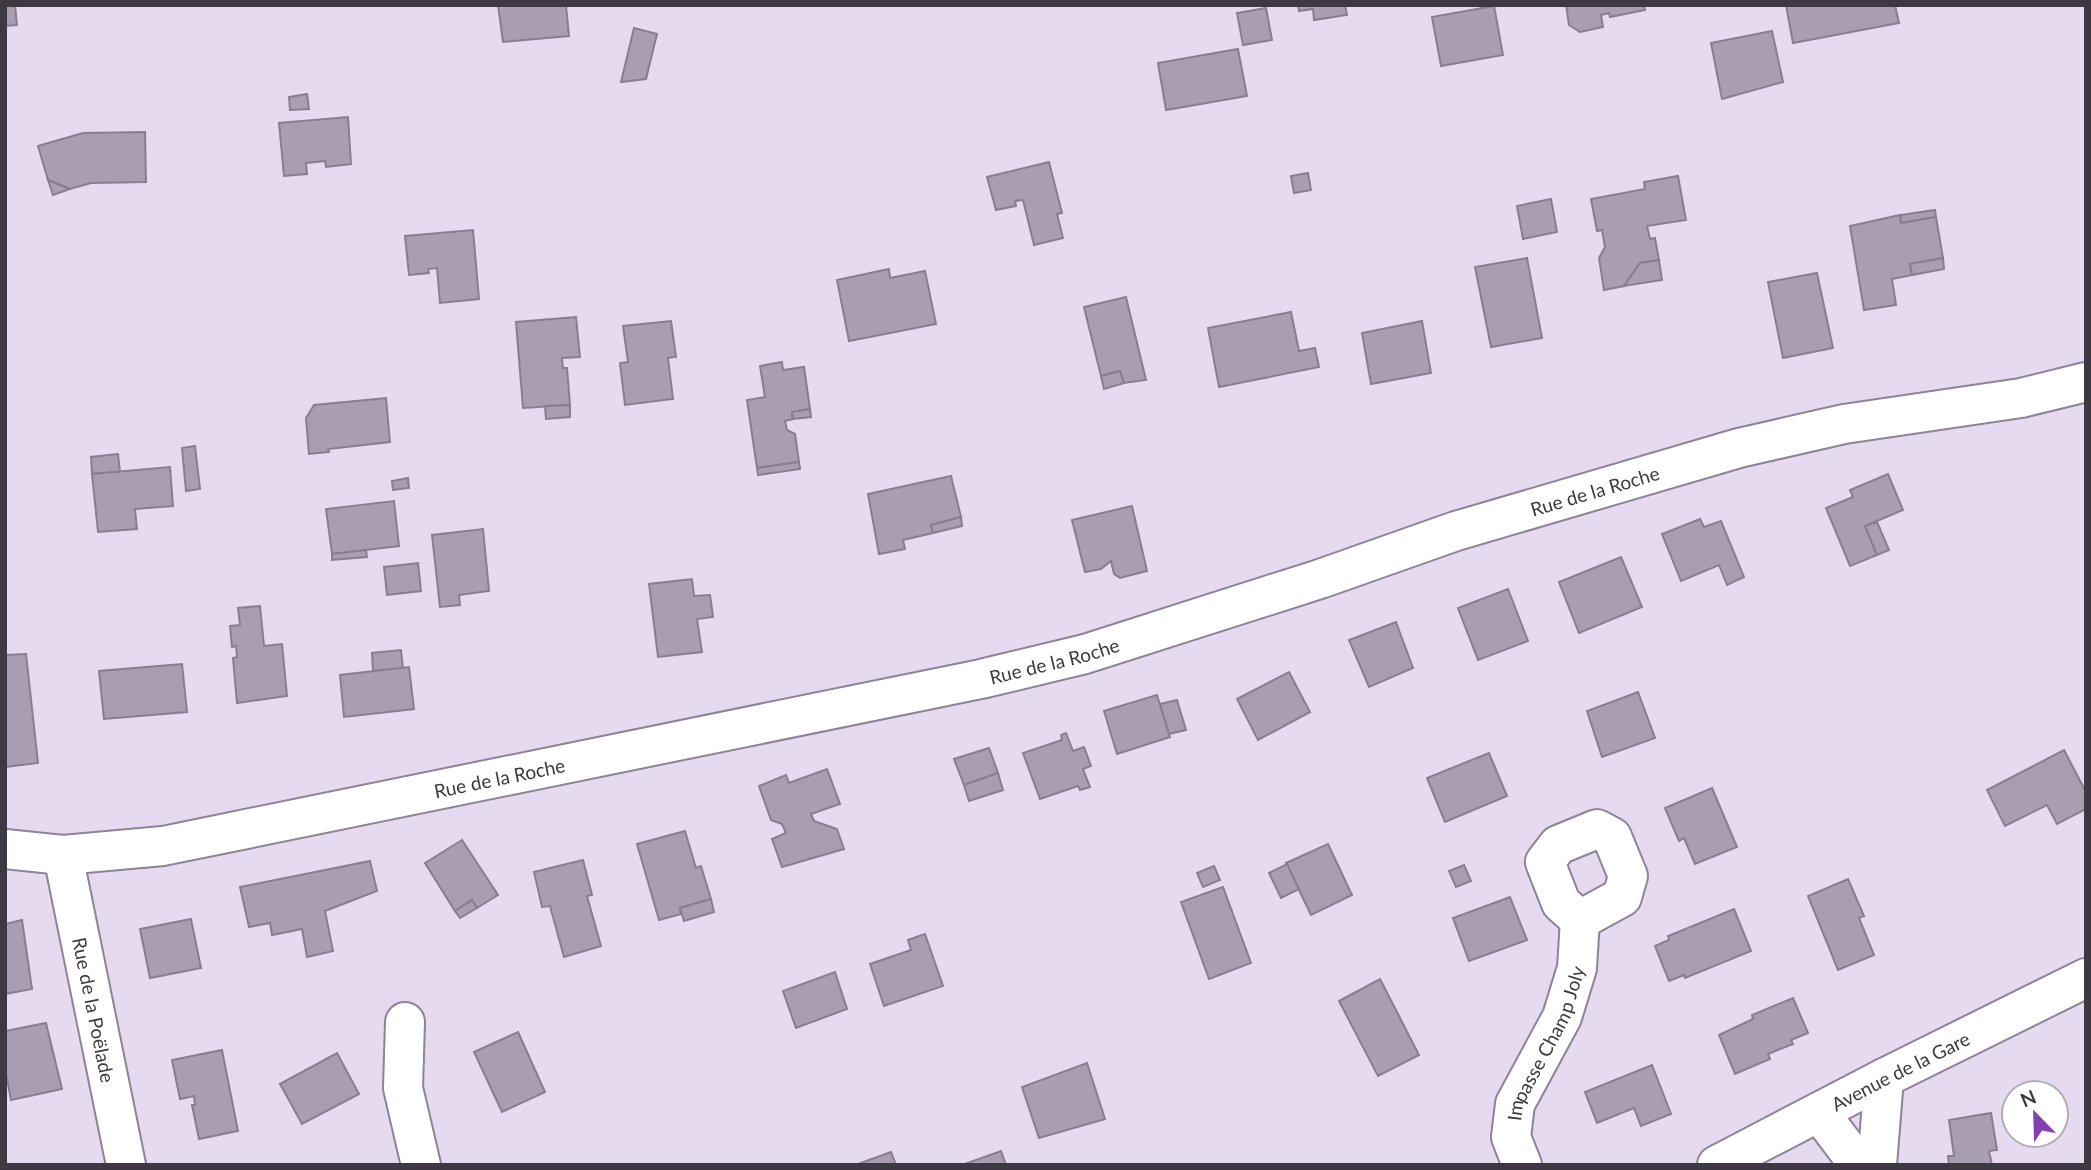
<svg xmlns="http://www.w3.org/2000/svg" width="2091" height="1170" font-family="Lato,sans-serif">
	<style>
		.building { fill: #a89db1; stroke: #887e91; stroke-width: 2 }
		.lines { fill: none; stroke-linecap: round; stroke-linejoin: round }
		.minor-casing { stroke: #8e8397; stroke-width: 42 }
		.tertiary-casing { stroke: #8e8397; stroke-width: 42 }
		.minor { stroke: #fff; stroke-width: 38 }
		.tertiary { stroke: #fff; stroke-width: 38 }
		.labels { text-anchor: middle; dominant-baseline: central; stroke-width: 5; stroke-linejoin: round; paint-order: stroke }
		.street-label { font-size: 19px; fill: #3d3841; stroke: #fff }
	</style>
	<rect width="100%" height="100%" fill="#e6daf0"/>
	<g class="building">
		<path d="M5,5H15L17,25L5,26Z"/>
		<path d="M498,5H566L569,36L503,42Z"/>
		<path d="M1298,5H1345L1347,15L1314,20L1313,9L1299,11Z"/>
		<path d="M1566,5H1644L1645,10L1610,17L1609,13L1601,15L1603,27L1580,32L1569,25Z"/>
		<path d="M1786,5H1895L1899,23L1793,43Z"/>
		<path d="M1494,6L1503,55L1441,66L1432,17Z"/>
		<path d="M1266,8L1272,40L1243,45L1237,13Z"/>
		<path d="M634,28L657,34L646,79L621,82Z"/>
		<path d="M1772,31L1783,82L1722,99L1711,43Z"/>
		<path d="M1238,49L1247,96L1166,110L1158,63Z"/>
		<path d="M307,94L309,109L290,110L289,97Z"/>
		<path d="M348,117L351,164L326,167L325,161L306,163L307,174L284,176L279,123Z"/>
		<path d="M145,132L146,182L91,183L70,189L48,180L38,146L83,133Z"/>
		<path d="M1049,162L1062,213L1057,214L1063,238L1034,245L1023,200L1015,201L1016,206L996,210L987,177Z"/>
		<path d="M1308,173L1311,190L1294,193L1291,176Z"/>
		<path d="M1678,176L1686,220L1647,226L1650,239L1655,238L1659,260L1640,263L1624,286L1604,290L1599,258L1605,247L1602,230L1597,231L1591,199L1645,189L1644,182Z"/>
		<path d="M48,180L70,189L53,195Z"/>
		<path d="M1551,199L1557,232L1523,239L1517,206Z"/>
		<path d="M1935,210L1936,217L1901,223L1900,215Z"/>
		<path d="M1900,215L1901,223L1936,217L1943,258L1910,264L1912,275L1892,279L1896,305L1864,310L1850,226Z"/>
		<path d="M473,230L479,299L440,303L437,268L428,269L429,273L409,275L405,236Z"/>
		<path d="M1527,258L1542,338L1491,347L1475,267Z"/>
		<path d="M1943,258L1944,269L1912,275L1910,264Z"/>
		<path d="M1659,260L1662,280L1624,286L1640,263Z"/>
		<path d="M889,269L890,278L925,271L936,324L849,341L837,280Z"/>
		<path d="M1817,273L1833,348L1783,358L1768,282Z"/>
		<path d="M1126,297L1146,380L1124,383L1120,371L1101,376L1084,307Z"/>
		<path d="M1291,312L1299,351L1315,348L1319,367L1219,387L1208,328Z"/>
		<path d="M576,317L580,357L562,358L563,368H567L570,405L523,408L516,322Z"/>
		<path d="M671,321L676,357L668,358L673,399L625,405L620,363L628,362L623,326Z"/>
		<path d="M1422,321L1431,373L1371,384L1362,333Z"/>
		<path d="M782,362L783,370L804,367L810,409L792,412L793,419L785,421L787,430L795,434L799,462L757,468L747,400L765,397L760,366Z"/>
		<path d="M1120,371L1124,383L1104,389L1101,376Z"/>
		<path d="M386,398L390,442L328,449L329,452L309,454L306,418L314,405Z"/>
		<path d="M570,405V417L546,419L545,406Z"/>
		<path d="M810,409L811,417L793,419L792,412Z"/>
		<path d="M195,446L200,489L186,491L182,448Z"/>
		<path d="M118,454L120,472L92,474L91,457Z"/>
		<path d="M799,462L800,469L758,475L757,468Z"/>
		<path d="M170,467L173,506L135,509L137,529L98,532L92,474Z"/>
		<path d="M1888,474L1903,510L1865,526L1877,555L1850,566L1826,508L1853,497L1850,490Z"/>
		<path d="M951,476L961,517L931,525L933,533L903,540L905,549L879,554L868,494Z"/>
		<path d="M408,478L409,488L393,490L392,481Z"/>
		<path d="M394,501L399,546L332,554L326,509Z"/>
		<path d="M1132,506L1147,571L1120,578L1114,574L1111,561L1101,569L1085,572L1072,520Z"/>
		<path d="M961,517L962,526L933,533L931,525Z"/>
		<path d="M1700,519L1704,527L1721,521L1744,577L1727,585L1719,565L1681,581L1662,534Z"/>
		<path d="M1877,522L1889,550L1877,555L1865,526Z"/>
		<path d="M483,529L489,591L459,595L460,605L440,607L432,535Z"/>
		<path d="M366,550L367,557L332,560V554Z"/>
		<path d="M1621,557L1642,607L1579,633L1559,582Z"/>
		<path d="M418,563L421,591L387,595L384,567Z"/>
		<path d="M692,579L694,596L710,595L713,617L697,619L702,652L658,657L649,584Z"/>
		<path d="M1508,589L1528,641L1478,660L1458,608Z"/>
		<path d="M260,606L264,646L282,644L287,696L237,703L233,658L237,657L236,646L232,647L230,626L240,625L238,608Z"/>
		<path d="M1396,622L1413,668L1369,687L1349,640Z"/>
		<path d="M401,650L403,669L373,671L372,653Z"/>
		<path d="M26,654L38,763L5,767V655Z"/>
		<path d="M182,664L187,712L104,719L99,671Z"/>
		<path d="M409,667L414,709L344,717L340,675Z"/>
		<path d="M1289,672L1310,712L1258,740L1237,699Z"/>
		<path d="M1638,692L1655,738L1602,757L1587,711Z"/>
		<path d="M1157,695L1170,737L1117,754L1104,711Z"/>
		<path d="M1177,700L1186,730L1169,734L1160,704Z"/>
		<path d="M1066,733L1073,751L1084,747L1091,766L1083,769L1090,787L1080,790L1078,786L1040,799L1023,753L1062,740L1061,735Z"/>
		<path d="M989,748L998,773L964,785L954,759Z"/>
		<path d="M2064,750L2086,792V809L2057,824L2047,805L2005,826L1987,790Z"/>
		<path d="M1489,753L1507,796L1445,822L1427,778Z"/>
		<path d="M827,769L840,804L811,814L814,821L837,829L844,849L782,867L772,839L786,833L782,824L771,820L759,786L786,775L789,783Z"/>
		<path d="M998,773L1003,790L969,801L964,785Z"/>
		<path d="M1712,788L1737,847L1695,864L1684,838L1679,841L1665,808Z"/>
		<path d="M685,831L696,868L701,866L711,899L680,908L681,914L659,920L637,844Z"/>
		<path d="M462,840L498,895L477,908L472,900L455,911L425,863Z"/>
		<path d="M1328,844L1352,895L1311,915L1286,863Z"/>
		<path d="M583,860L592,895L587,896L601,946L564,957L550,906L542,907L534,872Z"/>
		<path d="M370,861L377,891L325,911L333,951L307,957L302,929L272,935L270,923L249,927L240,887Z"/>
		<path d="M1287,864L1299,889L1281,898L1269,873Z"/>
		<path d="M1464,865L1471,881L1456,887L1449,871Z"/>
		<path d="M1214,866L1220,880L1203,887L1197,873Z"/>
		<path d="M1848,879L1864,916L1859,918L1874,955L1838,970L1808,896Z"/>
		<path d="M1223,887L1251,963L1209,979L1181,902Z"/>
		<path d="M1510,897L1527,940L1469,961L1453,918Z"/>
		<path d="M711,899L714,912L684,921L680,908Z"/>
		<path d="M472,900L477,908L460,918L455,911Z"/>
		<path d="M1734,909L1751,951L1685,978L1684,975L1669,981L1655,946L1669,940L1668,936Z"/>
		<path d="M191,919L201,968L150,978L140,929Z"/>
		<path d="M22,920L32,989L5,994V924Z"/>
		<path d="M925,934L943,986L884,1006L870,964L911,950L908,940Z"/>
		<path d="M835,972L847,1009L796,1028L783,991Z"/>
		<path d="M1380,979L1419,1055L1378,1076L1339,1001Z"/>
		<path d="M1793,998L1808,1033L1791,1040L1793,1044L1768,1054L1770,1059L1735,1074L1719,1035L1753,1019L1752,1015Z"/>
		<path d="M46,1023L62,1089L11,1100L5,1068V1031Z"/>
		<path d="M518,1032L545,1092L502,1112L474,1052Z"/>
		<path d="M222,1050L238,1131L199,1139L192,1105H195L194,1096L180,1099L172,1060Z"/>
		<path d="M337,1053L359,1094L302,1124L280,1084Z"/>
		<path d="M1087,1063L1105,1119L1039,1138L1022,1087Z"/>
		<path d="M1652,1065L1671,1114L1641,1126L1634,1108L1597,1123L1585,1092Z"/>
		<path d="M1991,1113L1997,1150L1989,1151L1992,1165H1949L1948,1156H1954L1949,1120Z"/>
		<path d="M1001,1151L1006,1165H962Z"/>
		<path d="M891,1152L896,1165H855Z"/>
	</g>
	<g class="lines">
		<g class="minor-casing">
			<g id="minor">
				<path d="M1597,829L1612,837L1628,876L1622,897L1580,920L1561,903L1545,862L1558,845Z"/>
				<path id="s1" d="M5,849L63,855L163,846L981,679L1085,654L1320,579L1456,531L1739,448L1844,424L2021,398L2086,382"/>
				<path id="s2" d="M63,855L126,1165"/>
				<path d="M405,1022L403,1088L421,1165"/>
				<path d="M1819,1112L1859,1165"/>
				<path id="s3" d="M1522,1165L1511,1137L1515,1104L1562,1017L1577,968L1580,920"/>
				<path d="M1877,1165L1884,1078"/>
			</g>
		</g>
		<g class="tertiary-casing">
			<g id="tertiary">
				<path id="s4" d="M1717,1165L1884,1078L2086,978"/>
			</g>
		</g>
		<use href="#minor" class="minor"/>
		<use href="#tertiary" class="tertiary"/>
	</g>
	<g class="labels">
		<g class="street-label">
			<text stroke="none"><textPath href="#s1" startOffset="1636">Rue de la Roche</textPath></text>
			<text stroke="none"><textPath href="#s1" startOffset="1069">Rue de la Roche</textPath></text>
			<text stroke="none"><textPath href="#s1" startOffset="502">Rue de la Roche</textPath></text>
			<text stroke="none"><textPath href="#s2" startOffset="158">Rue de la Poëlade</textPath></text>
			<text stroke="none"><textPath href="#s3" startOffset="131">Impasse Champ Joly</textPath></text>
			<text stroke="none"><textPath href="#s4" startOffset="206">Avenue de la Gare</textPath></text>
		</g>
	</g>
	<rect width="2091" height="1170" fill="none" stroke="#3d3841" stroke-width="14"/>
	<g transform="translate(2035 1114) rotate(337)"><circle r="33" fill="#ffffff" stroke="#b1afb3" stroke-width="2"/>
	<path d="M0-5L12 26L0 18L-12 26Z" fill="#843fb3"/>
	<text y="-10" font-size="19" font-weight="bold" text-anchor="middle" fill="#3d3841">N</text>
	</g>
</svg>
